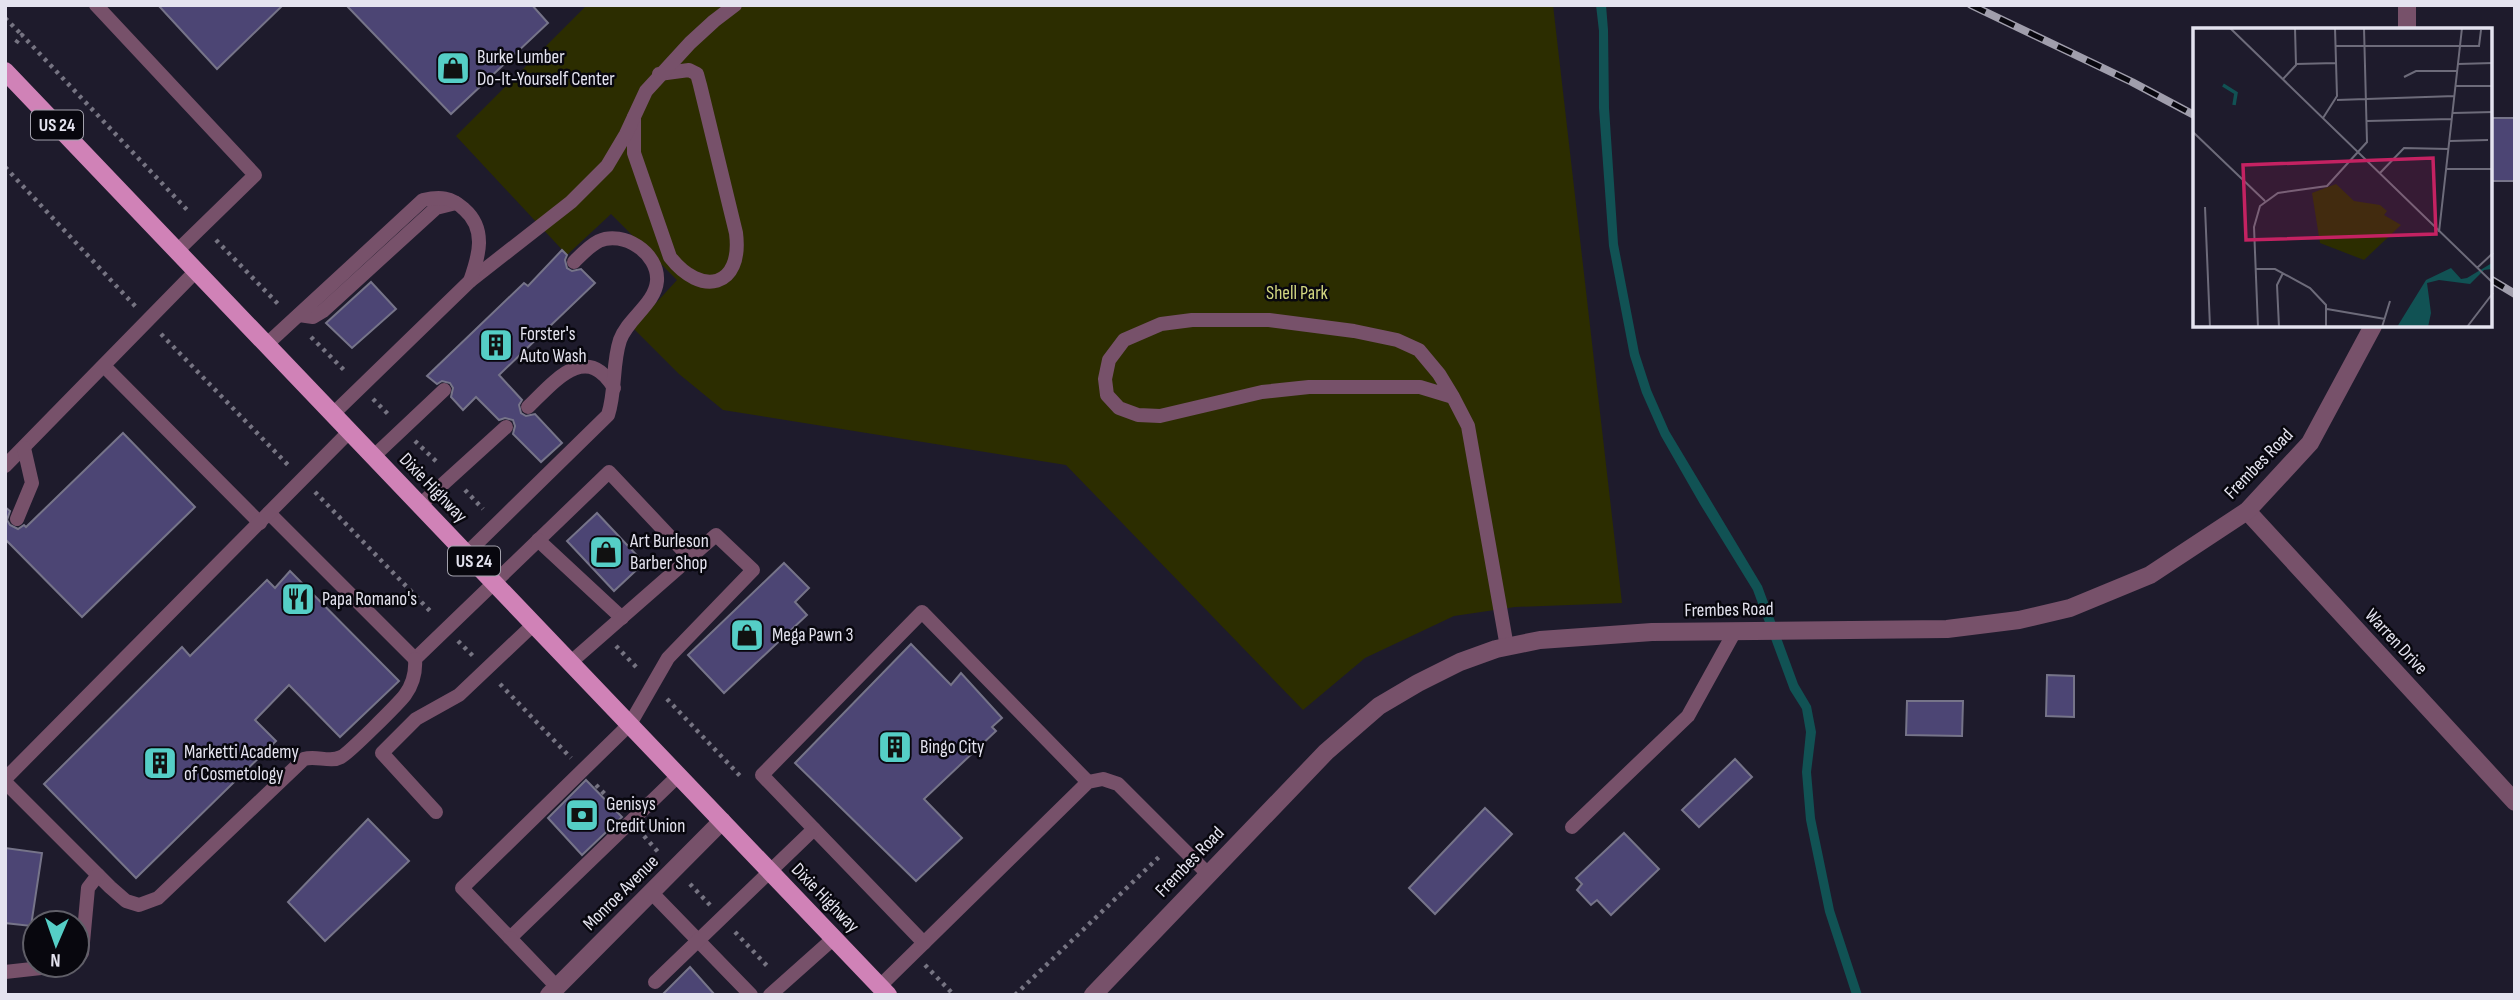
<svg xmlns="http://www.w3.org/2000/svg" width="2520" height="1000" font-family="'Sofia Sans Condensed',sans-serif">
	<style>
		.green { fill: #2c2d00 }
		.water { fill: #115254 }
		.building { fill: #4c4574; stroke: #767489; stroke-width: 2 }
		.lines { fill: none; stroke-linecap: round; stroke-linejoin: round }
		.path { stroke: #767482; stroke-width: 4.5; stroke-dasharray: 3.5 5; stroke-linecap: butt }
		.service { stroke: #77516a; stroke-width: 14 }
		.minor { stroke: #77516a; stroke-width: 18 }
		.primary { stroke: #d082b7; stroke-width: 18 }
		.rail-casing { stroke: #a09eac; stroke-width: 8 }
		.rail { stroke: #08070e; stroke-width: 5; stroke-dasharray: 16; stroke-linecap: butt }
		.labels { text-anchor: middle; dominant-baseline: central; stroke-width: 5; stroke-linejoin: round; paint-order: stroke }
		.shield { fill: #08070e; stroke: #a2a1ac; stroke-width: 2 }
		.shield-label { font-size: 18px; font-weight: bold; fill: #e4e3ef }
		.poi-label { font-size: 19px; fill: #e4e3ef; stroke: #08070e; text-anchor: start }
		.park-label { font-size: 19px; fill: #d2d681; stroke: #08070e }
		.street-label { font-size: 19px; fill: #e4e3ef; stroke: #08070e }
		.inset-river { fill: none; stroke: #115254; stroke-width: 3.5 }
		.inset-road { fill: none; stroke: #6d6b7a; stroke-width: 2 }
		.view { fill: #c42262; fill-opacity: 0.15; stroke: #c42262; stroke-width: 3.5 }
		.inset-edge { fill: none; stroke: #e4e3ef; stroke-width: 3.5 }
	</style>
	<rect width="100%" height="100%" fill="#1e1b2c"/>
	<path class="green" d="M587,5H1553L1622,603L1515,607L1454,616L1365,658L1303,710L1066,465L723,410L679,374L633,328L677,280L611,214L567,255L456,136Z"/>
	<path class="water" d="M1596,5H1606L1608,30L1609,108L1618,244L1639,353L1651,390L1669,431L1762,586L1798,684L1811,706L1816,732L1811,772L1815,818L1834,910L1862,995H1852L1825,912L1806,820L1802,772L1806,732L1802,709L1790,690L1753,590L1700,504L1661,436L1642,393L1630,356L1609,246L1599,108V31Z"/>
	<g class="building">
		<path d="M158,5H283L217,69Z"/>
		<path d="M346,5H532L548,23L451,114Z"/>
		<rect x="2490" y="118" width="25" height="63"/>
		<path d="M562,250L567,255L565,260L567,268L572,271L581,269L595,283L499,375L522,400L519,405L521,413L526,416L535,414L562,443L541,462L513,434L515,426L513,420L505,418L499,420L476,397L463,410L451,397L453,388L450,383L442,381L437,384L427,376L524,283L528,286Z"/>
		<path d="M371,282L396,309L352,348L326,323Z"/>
		<path d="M123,433L195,507L82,617L5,539V507L10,511L7,520L10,525L18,529L24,525L26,527Z"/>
		<path d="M597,513L644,563L614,591L567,541Z"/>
		<path d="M784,563L809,588L795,602L807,615L724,693L688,655Z"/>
		<path d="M290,571L399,681L340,737L289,685L255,720L276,741L136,878L44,784L182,647L190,656L267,580L275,588Z"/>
		<path d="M911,644L951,685L961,673L1002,718L992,727L996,731L924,799L962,838L916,881L795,763Z"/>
		<path d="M2047,675L2074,676V717L2046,716Z"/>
		<path d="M1907,701H1963L1962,736L1906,735Z"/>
		<path d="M1735,759L1752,777L1699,827L1682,810Z"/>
		<path d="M586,780L622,817L582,855L548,818Z"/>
		<path d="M1485,808L1512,834L1435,914L1409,888Z"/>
		<path d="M368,819L409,861L325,941L288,902Z"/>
		<path d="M1624,833L1659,869L1611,915L1597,900L1591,905L1577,890L1582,884L1576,878Z"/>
		<path d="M5,848L42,853L31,926L5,923Z"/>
		<path d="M690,967L715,995H662Z"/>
	</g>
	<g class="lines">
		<g class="path">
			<path d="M5,18L22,35"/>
			<path d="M16,43L22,35L190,213"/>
			<path d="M5,167L136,307"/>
			<path d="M216,240L280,306"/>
			<path d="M161,334L289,466"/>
			<path d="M311,337L347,373"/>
			<path d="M373,399L389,415"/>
			<path d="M415,441L439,464"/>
			<path d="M465,490L483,509"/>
			<path d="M315,492L433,614"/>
			<path d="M458,641L474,657"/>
			<path d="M616,646L639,670"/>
			<path d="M500,684L571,758"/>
			<path d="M667,699L743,779"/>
			<path d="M596,785L619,809"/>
			<path d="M644,836L659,853"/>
			<path d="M690,884L710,905"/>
			<path d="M735,932L770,969"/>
			<path d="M925,965L954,995"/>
			<path d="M1015,995L1160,856"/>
		</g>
		<g class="service">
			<path d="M96,5L255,175L177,251"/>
			<path d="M634,117V153L670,257C701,297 743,288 736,233L700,85L697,74L689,70L659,74"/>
			<path d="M470,281L571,202L607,166L626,134L646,91L690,43L714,21L735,5"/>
			<path d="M299,315L313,317L323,311L436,208L456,203"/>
			<path d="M267,344L423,200C440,196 451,197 464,209C487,229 479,256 470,281L334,413"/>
			<path d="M104,366L260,523"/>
			<path d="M1453,397L1420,387H1309L1262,392L1160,416L1138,415L1119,408L1107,395L1105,379L1109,360L1124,340L1161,324L1192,320H1269L1354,331L1397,340L1419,350L1439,374L1453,397L1468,426L1507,647"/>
			<path d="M528,407C554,382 586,341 614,388"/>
			<path d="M374,456L444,390"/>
			<path d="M5,466L196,271"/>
			<path d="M420,505L506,427"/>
			<path d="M269,513L415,659L609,472L690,558"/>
			<path d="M17,519L32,483L24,448"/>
			<path d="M538,540L622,618"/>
			<path d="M467,553L608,415C616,391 612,364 620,340C628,318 655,304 657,281C659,253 623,230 599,241C589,246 581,255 574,262"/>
			<path d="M571,662L716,535L753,570L668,658L630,724L462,888L510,938L679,775"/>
			<path d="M5,779L350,431"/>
			<path d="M5,782L110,887L126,901L139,905L158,898L304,759C316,755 330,763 341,757C348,754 399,703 405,695C413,684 416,672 415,659"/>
			<path d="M436,812L382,753L416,719L459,695L534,624"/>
			<path d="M1572,827L1688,716L1735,631"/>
			<path d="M651,892L751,995"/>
			<path d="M510,938L557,987"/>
			<path d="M924,943L762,775L922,612L1088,782"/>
			<path d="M77,957L82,953L88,888L98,875"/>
			<path d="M5,972L68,965"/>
			<path d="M655,982L814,829"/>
			<path d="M880,986L1088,782L1103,779L1118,784L1208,874"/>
			<path d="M770,995L834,938"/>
		</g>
		<g class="minor">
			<path d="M2407,5V30"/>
			<path d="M2247,511L2515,802"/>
			<path d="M549,995L722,821"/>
			<path d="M1093,995L1326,752L1379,706L1418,683L1460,662L1496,649L1540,640L1652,632L1947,629L2019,620L2070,608L2150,575L2247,511L2310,443L2373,326"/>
		</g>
		<path class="primary" d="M5,71L888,995"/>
		<g class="rail-casing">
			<g id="rail">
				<path d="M1971,5L2132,82L2194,115"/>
				<path d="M2490,279L2515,294"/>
			</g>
		</g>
		<use href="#rail" class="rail"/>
	</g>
	<defs>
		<g id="shop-square" transform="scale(1.75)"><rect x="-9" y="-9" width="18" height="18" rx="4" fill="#55cec6" stroke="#08070e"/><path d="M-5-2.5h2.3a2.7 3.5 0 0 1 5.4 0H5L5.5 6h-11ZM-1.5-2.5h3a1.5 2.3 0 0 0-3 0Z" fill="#111"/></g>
		<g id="building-square" transform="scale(1.75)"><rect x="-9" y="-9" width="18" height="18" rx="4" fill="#55cec6" stroke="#08070e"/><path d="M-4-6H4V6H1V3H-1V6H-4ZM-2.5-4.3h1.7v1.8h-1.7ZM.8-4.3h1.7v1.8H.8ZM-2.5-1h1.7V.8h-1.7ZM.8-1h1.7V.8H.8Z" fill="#111"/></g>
		<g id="restaurant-square" transform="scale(1.75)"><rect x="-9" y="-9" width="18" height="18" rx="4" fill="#55cec6" stroke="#08070e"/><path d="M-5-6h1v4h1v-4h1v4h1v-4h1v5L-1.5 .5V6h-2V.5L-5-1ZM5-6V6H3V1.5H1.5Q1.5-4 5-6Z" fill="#111"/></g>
		<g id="bank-square" transform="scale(1.75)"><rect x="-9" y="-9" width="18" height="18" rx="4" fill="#55cec6" stroke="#08070e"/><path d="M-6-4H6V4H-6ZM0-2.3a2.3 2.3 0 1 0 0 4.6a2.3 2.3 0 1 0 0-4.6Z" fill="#111"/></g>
	</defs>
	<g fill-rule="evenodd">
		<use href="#shop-square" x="453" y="68"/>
		<use href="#building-square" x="496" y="345"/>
		<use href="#shop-square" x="606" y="552"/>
		<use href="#restaurant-square" x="298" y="599"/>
		<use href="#shop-square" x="747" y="635"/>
		<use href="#building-square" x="895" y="747"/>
		<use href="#building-square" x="160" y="763"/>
		<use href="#bank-square" x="582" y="815"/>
	</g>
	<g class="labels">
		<g class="shield">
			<rect x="31" y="110.5" width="52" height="29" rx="5"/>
			<rect x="448" y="546.5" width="52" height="29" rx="5"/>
		</g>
		<g class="shield-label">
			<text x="57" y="125">US 24</text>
			<text x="474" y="561">US 24</text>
		</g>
		<g class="poi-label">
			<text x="477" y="57">Burke Lumber<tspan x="477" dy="22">Do-It-Yourself Center</tspan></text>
			<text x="520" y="334">Forster's<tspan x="520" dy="22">Auto Wash</tspan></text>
			<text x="630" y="541">Art Burleson<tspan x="630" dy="22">Barber Shop</tspan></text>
			<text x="322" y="599">Papa Romano's</text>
			<text x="772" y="635">Mega Pawn 3</text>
			<text x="920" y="747">Bingo City</text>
			<text x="184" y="752">Marketti Academy<tspan x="184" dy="22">of Cosmetology</tspan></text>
			<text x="606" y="804">Genisys<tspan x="606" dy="22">Credit Union</tspan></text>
		</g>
		<g class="park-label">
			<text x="1297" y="293">Shell Park</text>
		</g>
		<g class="street-label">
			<text transform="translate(2259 464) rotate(-46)">Frembes Road</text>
			<text transform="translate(433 488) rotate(46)">Dixie Highway</text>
			<text transform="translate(1729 610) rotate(-1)">Frembes Road</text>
			<text transform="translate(2396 642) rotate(47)">Warren Drive</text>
			<text transform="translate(1190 862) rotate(-46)">Frembes Road</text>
			<text transform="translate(621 893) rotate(-45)">Monroe Avenue</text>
			<text transform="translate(825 898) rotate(46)">Dixie Highway</text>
		</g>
	</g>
	<g transform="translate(2193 28)">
		<rect width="299" height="299" fill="#1e1b2c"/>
		<path d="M143,156L161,173L187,177L194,183L191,187L208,197L171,232L127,215L119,165Z" fill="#2c2d00"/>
		<path d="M299,235V241L291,242L277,256L246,252L234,255L238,285L235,299H204L233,252L258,240L268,251L274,250Z" fill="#115254"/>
		<path class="inset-river" d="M30,57L43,65L41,77"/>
		<path class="inset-road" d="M37,0L300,255M142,18H286L288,2M103,36L143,35M265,36L300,35M211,49L223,43H264M90,51L103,37L102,0M263,58H300M144,72L262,68M260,85L300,84M130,90L144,68L142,0M174,93L259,91M0,104L72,173M257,113L295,112M254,141H300M187,145L211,120L256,121M12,179L17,299M246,204L269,0M284,240L300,225M63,241H82L117,260L133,277V299M134,281L192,291M65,299L61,199L67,178L85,165L134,158L174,114L171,0M86,299L84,257L90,245M189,299L197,273M274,299L300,265"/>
		<path class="view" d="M240,130L243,206L53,212L50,137Z"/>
		<rect width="299" height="299" class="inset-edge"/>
	</g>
	<rect width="2520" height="1000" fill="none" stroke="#e4e3ef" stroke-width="14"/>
	<g transform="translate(56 944) rotate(182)"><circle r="33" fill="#08070e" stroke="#605f68" stroke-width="2"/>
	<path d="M0-5L12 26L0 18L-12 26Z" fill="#55cec6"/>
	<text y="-10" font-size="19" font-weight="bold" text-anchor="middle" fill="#e4e3ef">N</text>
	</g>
</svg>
